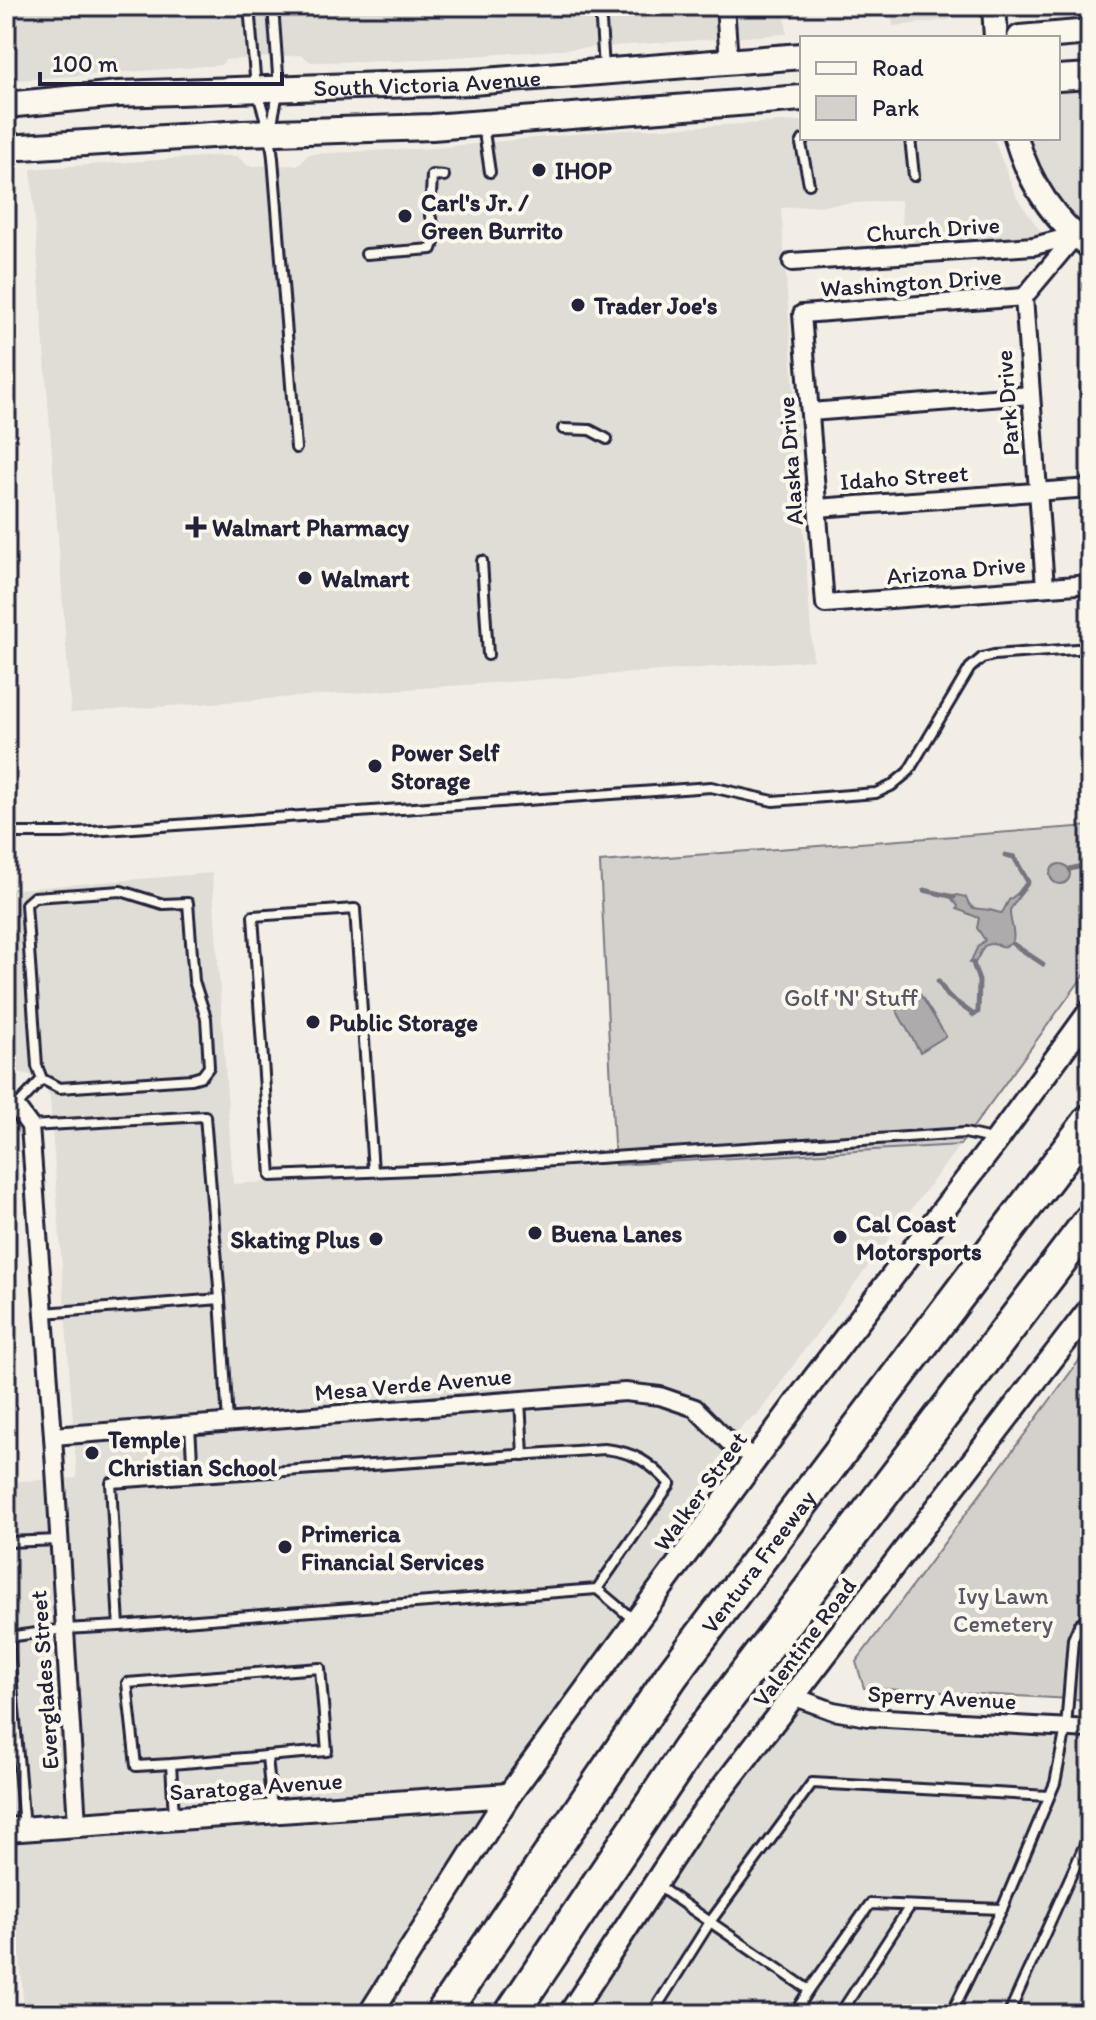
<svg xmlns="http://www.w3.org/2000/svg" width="1096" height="2020" font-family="Itim,sans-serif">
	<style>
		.built { fill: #e0dcd6 }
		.green { fill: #d4d1cc; stroke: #7b7a84; stroke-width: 2 }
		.water { fill: #aeabad; stroke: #76747f; stroke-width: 2 }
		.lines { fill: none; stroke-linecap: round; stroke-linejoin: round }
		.stream { stroke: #76747f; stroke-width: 5 }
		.service-casing { stroke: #22223b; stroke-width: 14 }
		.minor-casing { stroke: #22223b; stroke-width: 22 }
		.tertiary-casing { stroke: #22223b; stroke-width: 28 }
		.secondary-casing { stroke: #22223b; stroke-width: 30 }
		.motorway-casing { stroke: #22223b; stroke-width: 38 }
		.service { stroke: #fbf7ec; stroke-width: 8 }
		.minor { stroke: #fbf7ec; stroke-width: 16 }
		.tertiary { stroke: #fbf7ec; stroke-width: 22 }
		.secondary { stroke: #fbf7ec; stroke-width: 24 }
		.motorway { stroke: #fbf7ec; stroke-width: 32 }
		.poi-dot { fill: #22223b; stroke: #fbf7ec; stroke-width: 3 }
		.labels { text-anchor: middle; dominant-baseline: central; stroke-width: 8; stroke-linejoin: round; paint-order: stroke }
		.street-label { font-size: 24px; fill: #22223b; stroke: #fbf7ec }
		.poi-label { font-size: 24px; font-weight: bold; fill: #22223b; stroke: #fbf7ec; text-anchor: start }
		.park-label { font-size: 24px; fill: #575766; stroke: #fbf7ec }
	</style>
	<rect width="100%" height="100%" fill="#f2eee5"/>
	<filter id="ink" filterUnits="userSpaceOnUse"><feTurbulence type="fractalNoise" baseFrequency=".0125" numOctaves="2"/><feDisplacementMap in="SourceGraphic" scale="16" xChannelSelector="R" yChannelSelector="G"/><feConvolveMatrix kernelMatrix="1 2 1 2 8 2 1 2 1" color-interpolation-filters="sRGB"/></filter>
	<g filter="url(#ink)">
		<g class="built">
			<path d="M6,6H784L787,34L398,61L311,62L301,55L225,60L221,65L6,81Z"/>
			<path d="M891,6H960L955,16L948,20L893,26Z"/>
			<path d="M1025,6H1090V9L1039,13Z"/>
			<path d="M1090,76V247L1016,138H1058V78Z"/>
			<path d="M802,121V138H993L1017,198L1041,232L1020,240L904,250L901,200L781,208L813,660L71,713L31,169L216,156H237L248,166L298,165L309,154L434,148L606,131Z"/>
			<path d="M212,873L233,1184L960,1145L799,1357L757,1416L744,1423L717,1461L716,1480L636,1621L372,2011L327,2014H24L11,1830H6V1482L77,1478L50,1098L44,1086L31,1075L6,1070V890Z"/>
			<path d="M795,1697L813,1705L1090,1729V2014H570Z"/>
		</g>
		<g class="green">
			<path d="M1090,826V967L960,1145L615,1165L600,862Z"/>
			<path d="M1090,1346V1700L864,1688L856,1662Z"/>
		</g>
		<g class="water">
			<circle cx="1060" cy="874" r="10"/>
			<path d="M1018,893L1020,895L1010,910C1009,925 1022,942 1004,947L993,943L984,946L975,963H970L978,946L985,940L977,928L979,918L957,909L958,906L952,899L957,895L966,897C972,913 976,907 990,910C994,911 998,913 1002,913L1009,900Z"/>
			<path d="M915,986L946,1036L920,1052L890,999Z"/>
		</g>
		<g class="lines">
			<g class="stream">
				<path d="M1005,855L1014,857L1028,882L1019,894"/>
				<path d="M1070,869L1090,864"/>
				<path d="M924,890L954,897"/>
				<path d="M1013,944L1043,964"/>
				<path d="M938,981L948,996L974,1015L978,1012L979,981L973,963"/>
			</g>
			<g class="service-casing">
				<g id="service">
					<path d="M249,6L256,88L270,134L273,158L296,448"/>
					<path d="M600,6L604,69"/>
					<path d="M483,125L490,172"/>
					<path d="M271,128L279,88L273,6"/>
					<path d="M910,138L914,176"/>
					<path d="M803,140L801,144L809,184"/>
					<path d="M366,254L432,249L437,233L430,216L432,175L444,176"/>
					<path d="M563,429L590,430L607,439"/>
					<path d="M482,561L488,655"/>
					<path d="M6,830L17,833H63L711,787L773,801L876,793L891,786L908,772L970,668L982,658L994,655L1090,648"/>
					<path d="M16,1107L42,1079L59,1088L192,1079L202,1076L209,1067L206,1018L194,981L188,903L163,904L121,891L34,897L26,904L37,1066L42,1079"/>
					<path d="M30,1126L205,1116L220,1299"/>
					<path d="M373,1171L355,909L253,916L271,1176L438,1169L965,1133L996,1140"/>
					<path d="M44,1313L220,1299L228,1422"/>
					<path d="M520,1400L523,1455"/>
					<path d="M190,1426L193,1477"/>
					<path d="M6,1542L59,1540"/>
					<path d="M1090,1557V1588"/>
					<path d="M597,1589L119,1626L111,1483L604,1449C635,1452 649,1462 670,1484L597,1589L635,1621"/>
					<path d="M267,1756L272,1811"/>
					<path d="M171,1764L327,1751L320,1668L127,1683L136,1766L171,1764L174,1816"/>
					<path d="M24,1828L8,1637L65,1629L119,1626"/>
					<path d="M655,1884L809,1990L794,2014"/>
					<path d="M809,1990L870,1904L1002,1909"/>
					<path d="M1010,2011L1090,1833"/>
					<path d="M652,2014L710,1922L812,1783L1049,1796"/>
					<path d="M840,2014L910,1906"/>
					<path d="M951,2014L1002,1909L1055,1783L1066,1728L1073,1639L1079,1625L1090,1614"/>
				</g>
			</g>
			<g class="minor-casing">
				<g id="minor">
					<path d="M725,6L729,61"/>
					<path d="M792,262L1034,246L1076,235"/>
					<path d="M1024,297L802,314L825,604L1090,584"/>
					<path d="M1090,387V394"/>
					<path d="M810,412L1030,395"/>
					<path d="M817,508L1090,488"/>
					<path d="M1045,587L1024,297L1076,235"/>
					<path d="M16,1107L30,1126L53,1436L77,1824"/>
					<path d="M53,1436L625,1392L660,1396L695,1408L734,1447L757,1457"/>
					<path d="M795,1697L833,1711L868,1717L1090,1729"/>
				</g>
			</g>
			<g class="tertiary-casing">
				<g id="tertiary">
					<path d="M994,6L996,38"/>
					<path d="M1016,138C1029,181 1053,220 1090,247"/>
					<path d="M6,1830L509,1795"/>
					<path d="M370,2014L509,1795L814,1379L997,1140L1090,1012"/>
					<path d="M570,2014L691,1829L1090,1309"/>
				</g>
			</g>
			<g class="secondary-casing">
				<g id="secondary">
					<path d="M1020,38L1090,32"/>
					<path d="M1058,78L1090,76"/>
					<path id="s1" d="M6,105L118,94L472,82L802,56"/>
					<path d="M6,148L243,133L432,127L802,98"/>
				</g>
			</g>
			<g class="motorway-casing">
				<g id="motorway">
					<path id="s2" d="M442,2014L672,1675L1090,1121"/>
					<path d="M511,2014L688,1750L1090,1221"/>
				</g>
			</g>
			<use href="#service" class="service"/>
			<use href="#minor" class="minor"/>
			<use href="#tertiary" class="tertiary"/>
			<use href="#secondary" class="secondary"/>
			<use href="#motorway" class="motorway"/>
		</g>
	</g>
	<g class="poi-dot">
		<circle cx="539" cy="170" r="8"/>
		<circle cx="405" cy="216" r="8"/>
		<circle cx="578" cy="305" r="8"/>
		<path d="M192 515h8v8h8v8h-8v8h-8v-8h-8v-8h8z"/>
		<circle cx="305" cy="578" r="8"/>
		<circle cx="375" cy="766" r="8"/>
		<circle cx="313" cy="1022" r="8"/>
		<circle cx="535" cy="1233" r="8"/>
		<circle cx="840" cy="1237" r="8"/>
		<circle cx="376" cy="1239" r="8"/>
		<circle cx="92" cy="1453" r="8"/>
		<circle cx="285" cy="1547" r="8"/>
	</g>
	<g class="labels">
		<g class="street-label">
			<text stroke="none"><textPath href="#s1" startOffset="422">South Victoria Avenue</textPath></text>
			<text transform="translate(933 229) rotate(-4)">Church Drive</text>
			<text transform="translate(911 282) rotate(-4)">Washington Drive</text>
			<text transform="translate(1007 403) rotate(-94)">Park Drive</text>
			<text transform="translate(790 461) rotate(-94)">Alaska Drive</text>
			<text transform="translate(904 477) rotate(-4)">Idaho Street</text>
			<text transform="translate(956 570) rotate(-5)">Arizona Drive</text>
			<text transform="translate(413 1384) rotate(-5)">Mesa Verde Avenue</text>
			<text transform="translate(700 1491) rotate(-54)">Walker Street</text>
			<text stroke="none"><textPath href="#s2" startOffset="552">Ventura Freeway</textPath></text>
			<text transform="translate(804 1642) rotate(-53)">Valentine Road</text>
			<text transform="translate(44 1680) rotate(-94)">Everglades Street</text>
			<text transform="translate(942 1697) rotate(3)">Sperry Avenue</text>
			<text transform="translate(256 1786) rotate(-4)">Saratoga Avenue</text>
		</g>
		<g class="poi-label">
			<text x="555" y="170">IHOP</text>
			<text x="421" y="202">Carl's Jr. /<tspan x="421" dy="28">Green Burrito</tspan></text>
			<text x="594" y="305">Trader Joe's</text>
			<text x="212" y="527">Walmart Pharmacy</text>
			<text x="321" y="578">Walmart</text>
			<text x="391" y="752">Power Self<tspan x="391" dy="28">Storage</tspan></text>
			<text x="329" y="1022">Public Storage</text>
			<text x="856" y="1223">Cal Coast<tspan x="856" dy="28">Motorsports</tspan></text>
			<text x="551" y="1233">Buena Lanes</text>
			<text x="360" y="1239" text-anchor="end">Skating Plus</text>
			<text x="108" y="1439">Temple<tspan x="108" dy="28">Christian School</tspan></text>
			<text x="301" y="1533">Primerica<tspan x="301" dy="28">Financial Services</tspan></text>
		</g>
		<g class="park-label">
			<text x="851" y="997">Golf 'N' Stuff</text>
			<text x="1003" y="1595">Ivy Lawn<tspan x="1003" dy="28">Cemetery</tspan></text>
		</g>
	</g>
	<rect width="1096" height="2020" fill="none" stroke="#fbf7ec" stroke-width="32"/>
	<rect x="16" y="16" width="1064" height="1988" fill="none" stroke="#22223b" stroke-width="3" filter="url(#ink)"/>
	<rect x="800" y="36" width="260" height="104" fill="#fbf7ec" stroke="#a4a2a5" stroke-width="2"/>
	<rect x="816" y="62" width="40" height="12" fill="#fbf7ec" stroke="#a4a2a5" stroke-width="2"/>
	<text x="872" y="76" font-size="24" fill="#22223b">Road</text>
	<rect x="816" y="96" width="40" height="24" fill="#d4d1cc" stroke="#a4a2a5" stroke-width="2"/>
	<text x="872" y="116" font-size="24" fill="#22223b">Park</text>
	<path d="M40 72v12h242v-12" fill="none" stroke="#22223b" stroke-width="4"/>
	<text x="52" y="72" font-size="24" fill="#22223b" stroke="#fbf7ec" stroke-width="6" paint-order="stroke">100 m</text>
</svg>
